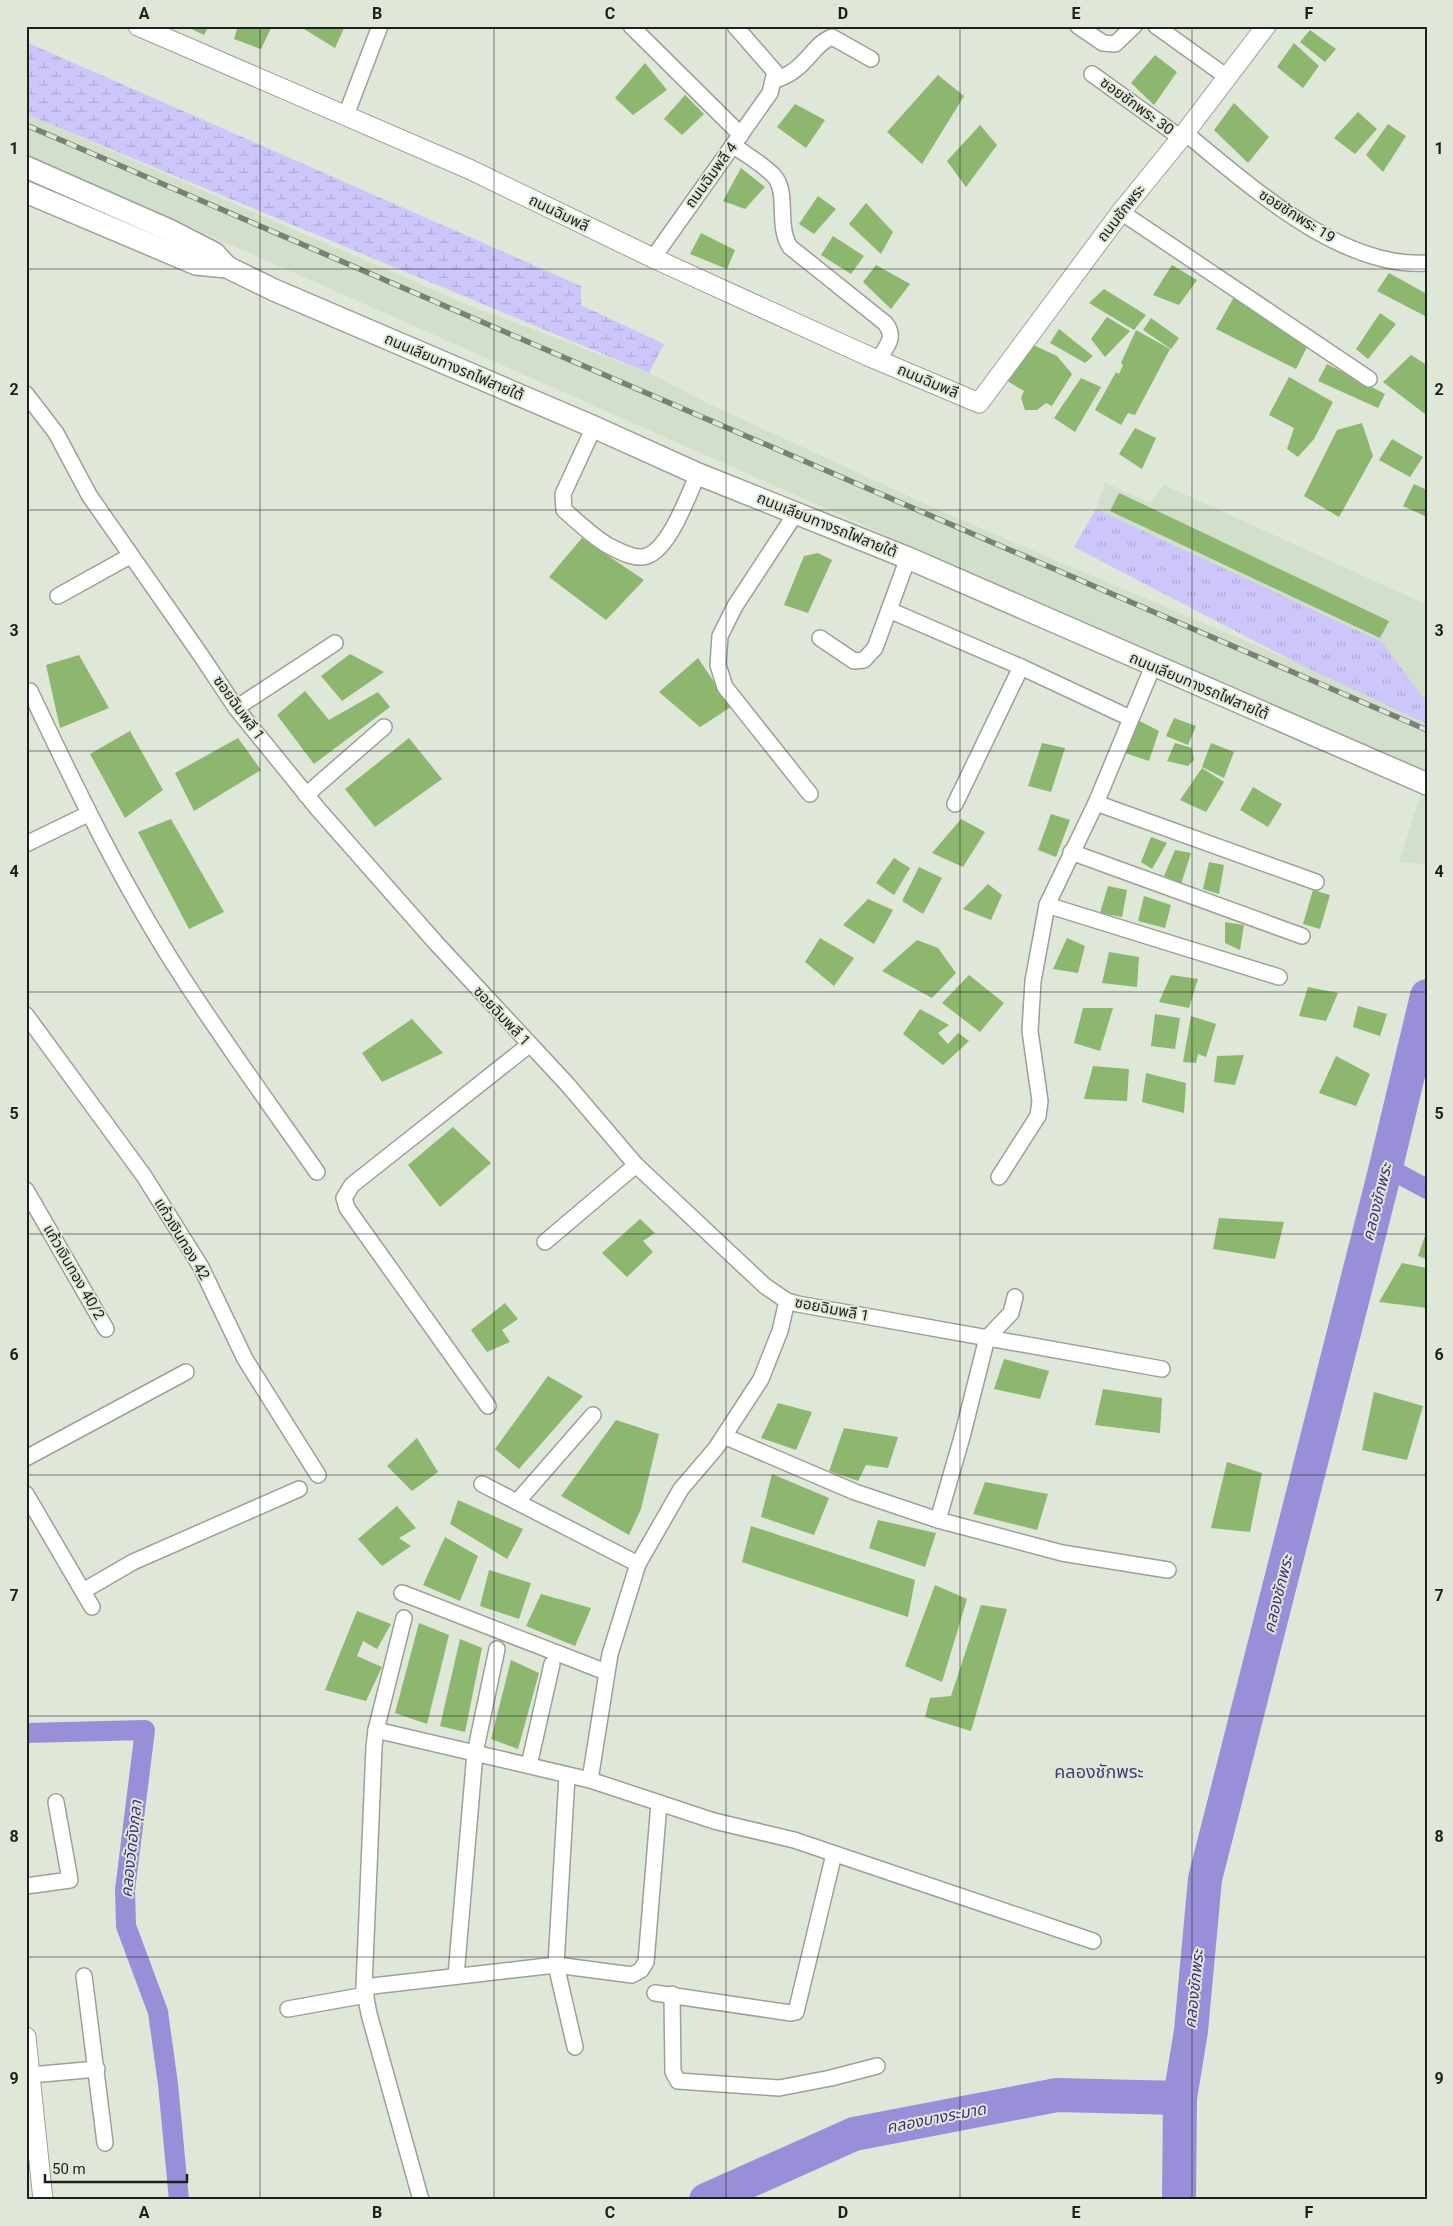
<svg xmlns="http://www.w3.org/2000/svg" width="1453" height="2226" font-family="Roboto,'Noto Sans Thai',sans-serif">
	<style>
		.built { fill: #d2dfca }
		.wetland { fill: url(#wetland-marsh) }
		.park { fill: url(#park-tufts) }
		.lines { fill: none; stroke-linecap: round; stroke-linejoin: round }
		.canal { stroke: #998fd9; stroke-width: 20 }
		.river { stroke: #998fd9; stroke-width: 34 }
		.building { fill: #8db66e }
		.minor-casing { stroke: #9ba295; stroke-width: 18 }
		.tertiary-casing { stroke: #9ba295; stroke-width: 21 }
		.secondary-casing { stroke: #9ba295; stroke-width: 24 }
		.minor { stroke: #fff; stroke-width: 15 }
		.tertiary { stroke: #fff; stroke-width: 19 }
		.secondary { stroke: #fff; stroke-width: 21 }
		.rail-casing { stroke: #7b8077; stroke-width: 5.5 }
		.rail { stroke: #dfe7d9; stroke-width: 4; stroke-dasharray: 11; stroke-linecap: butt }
		.grid { fill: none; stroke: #1c1f1a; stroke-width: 1; stroke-opacity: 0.55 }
		.labels { text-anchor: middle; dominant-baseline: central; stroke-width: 4; stroke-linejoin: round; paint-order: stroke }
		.street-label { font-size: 15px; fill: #1c1f1a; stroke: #dfe7d9 }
		.water-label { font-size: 16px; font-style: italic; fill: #432d83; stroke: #dfe7d9 }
		.quarter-label { font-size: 18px; fill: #463a77; stroke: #dfe7d9 }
		.neatline { fill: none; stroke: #1c1f1a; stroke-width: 2 }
		.grid-label { font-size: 16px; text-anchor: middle; font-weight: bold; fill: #1c1f1a }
	</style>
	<defs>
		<pattern id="wetland-marsh" width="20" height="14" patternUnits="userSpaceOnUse" patternTransform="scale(1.25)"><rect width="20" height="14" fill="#ccc6fa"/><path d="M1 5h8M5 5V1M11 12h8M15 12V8" fill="none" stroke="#afaad6"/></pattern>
		<pattern id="park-tufts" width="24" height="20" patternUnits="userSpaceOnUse" patternTransform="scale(1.25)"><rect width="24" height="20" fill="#ccc6fa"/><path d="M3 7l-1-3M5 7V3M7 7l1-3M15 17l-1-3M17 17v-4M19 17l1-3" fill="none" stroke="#afaad6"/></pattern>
	</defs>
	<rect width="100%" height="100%" fill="#dfe7d9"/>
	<g class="built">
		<path d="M26,114L473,307L649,373L709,404L945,513L1297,663L1427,724V772L1046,606L26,154Z"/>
		<path d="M1105,483L1150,503L1164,485L1427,605V703L1381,642L1096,509Z"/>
		<path d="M1427,774V855L1423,864L1399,862Z"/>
	</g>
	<path class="wetland" d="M26,42L581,286V305L664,344L649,373L26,114Z"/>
	<path class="park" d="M1096,509L1382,642L1427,703V724L1297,663L1074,547Z"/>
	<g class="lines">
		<g class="canal">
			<path d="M1386,1167L1427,1189"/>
			<path d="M26,1733L145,1730L125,1890L126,1926L158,2012L168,2084L179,2200"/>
		</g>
		<g class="river">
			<path d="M706,2200L854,2134L1057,2095L1180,2098"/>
			<path d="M1179,2200L1180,2098L1191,2031L1205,1879L1383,1179L1427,996"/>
		</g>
	</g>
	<g class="building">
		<path d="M185,26H209L204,35Z"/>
		<path d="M238,26H272L261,49L234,39Z"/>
		<path d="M299,26H345L335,48Z"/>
		<path d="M1310,30L1336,49L1325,62L1300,42Z"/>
		<path d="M1294,43L1319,66L1303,88L1277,67Z"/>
		<path d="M1155,55L1177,72L1154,105L1131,83Z"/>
		<path d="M645,63L667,90L633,115L615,98Z"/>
		<path d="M938,75L964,96L922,164L887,132Z"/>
		<path d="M685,95L704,114L682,135L664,119Z"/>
		<path d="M1234,103L1269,137L1248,163L1214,130Z"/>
		<path d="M795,104L825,120L806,148L777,127Z"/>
		<path d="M1358,112L1377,129L1355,154L1334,138Z"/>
		<path d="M1388,124L1406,136L1383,172L1366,155Z"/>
		<path d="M980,125L997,145L966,187L947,161Z"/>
		<path d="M741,168L765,187L745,209L723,201Z"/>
		<path d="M818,196L836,209L814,234L799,224Z"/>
		<path d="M866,203L893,232L881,254L849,224Z"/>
		<path d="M701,233L735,250L727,269L690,254Z"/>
		<path d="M833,236L864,256L851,274L821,255Z"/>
		<path d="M876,265L910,284L891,309L863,282Z"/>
		<path d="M1172,265L1197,280L1179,305L1153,295Z"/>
		<path d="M1389,273L1427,294V317L1377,291Z"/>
		<path d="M1104,289L1146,315L1134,330L1089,303Z"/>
		<path d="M1234,297L1309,343L1296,369L1216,329Z"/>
		<path d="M1380,313L1396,324L1368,359L1356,349Z"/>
		<path d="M1107,317L1130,331L1105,357L1091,339Z"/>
		<path d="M1151,318L1179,338L1171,349L1143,330Z"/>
		<path d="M1059,329L1093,356L1085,363L1050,343Z"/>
		<path d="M1136,330L1170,349L1135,415L1128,413L1121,425L1095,410L1116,372L1119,374L1123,365L1121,363Z"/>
		<path d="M1031,344L1057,356L1072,374L1052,406L1046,403L1037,410H1025L1021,398L1024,391L1004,379Z"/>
		<path d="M1411,355L1427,365V409L1425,414L1383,382Z"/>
		<path d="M1327,364L1385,394L1378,408L1318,381Z"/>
		<path d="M1289,377L1333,402L1314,439L1298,457L1287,449L1294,428L1269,415Z"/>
		<path d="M1081,378L1101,387L1075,432L1054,418Z"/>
		<path d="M1362,423L1373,456L1339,517L1304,496L1337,430Z"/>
		<path d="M1135,428L1156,438L1142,469L1119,454Z"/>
		<path d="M1392,439L1423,457L1410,477L1379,460Z"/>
		<path d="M1414,484L1427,490V517L1403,506Z"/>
		<path d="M1119,493L1149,507L1389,621L1380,638L1110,511Z"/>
		<path d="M582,538L644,580L606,620L549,577Z"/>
		<path d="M818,553L832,560L808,613L784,605L804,556Z"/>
		<path d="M350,654L384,672L342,701L321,676Z"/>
		<path d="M79,655L109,708L60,728L46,665Z"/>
		<path d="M698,658L731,707L700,727L659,692Z"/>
		<path d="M305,691L329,720L378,692L390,707L314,764L277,715Z"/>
		<path d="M1134,718L1159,731L1149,761L1119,751Z"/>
		<path d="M1174,718L1196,726L1188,745L1166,736Z"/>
		<path d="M130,731L163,790L125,818L90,754Z"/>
		<path d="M238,738L261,770L194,811L175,773Z"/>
		<path d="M409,738L442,779L375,827L345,789Z"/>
		<path d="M1042,743L1065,748L1051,792L1028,786Z"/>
		<path d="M1175,743L1192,748L1194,760L1188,766L1167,761Z"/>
		<path d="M1211,743L1234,752L1224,778L1202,767Z"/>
		<path d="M1202,768L1224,782L1206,812L1180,800Z"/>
		<path d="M1253,787L1282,804L1268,827L1240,810Z"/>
		<path d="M1051,814L1070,820L1056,857L1038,850Z"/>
		<path d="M171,819L224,912L189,929L138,832Z"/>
		<path d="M961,819L985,832L963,867L932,853Z"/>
		<path d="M1151,837L1167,843L1152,869L1141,862Z"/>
		<path d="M1175,850L1191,853L1181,884L1164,876Z"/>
		<path d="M894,858L910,868L894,895L876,883Z"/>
		<path d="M1209,862L1224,865L1219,894L1203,889Z"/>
		<path d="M919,867L942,878L923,914L902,901Z"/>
		<path d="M988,884L1002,895L991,920L963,909Z"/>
		<path d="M1108,886L1127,890L1122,917L1100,913Z"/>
		<path d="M1313,890L1330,895L1320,929L1303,924Z"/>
		<path d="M1144,896L1171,905L1165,928L1138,921Z"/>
		<path d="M868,899L893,910L874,944L843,925Z"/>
		<path d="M1225,922L1244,925L1240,950L1225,943Z"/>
		<path d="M820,938L854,958L834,986L805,962Z"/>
		<path d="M1067,938L1085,946L1078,973L1053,969Z"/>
		<path d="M917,940L938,948L956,973L932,998L882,971Z"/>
		<path d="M1109,952L1139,957L1137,987L1102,983Z"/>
		<path d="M969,975L1004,1003L980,1032L942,1003Z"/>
		<path d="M1171,975L1198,979L1189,1008L1159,1002Z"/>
		<path d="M1308,987L1338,993L1326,1021L1299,1016Z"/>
		<path d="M1358,1006L1387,1014L1380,1036L1353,1027Z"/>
		<path d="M1083,1008H1113L1100,1051L1074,1043Z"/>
		<path d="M920,1009L949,1025L938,1033L948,1044L958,1033L969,1041L943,1065L903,1034Z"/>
		<path d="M1155,1014L1180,1018L1175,1049L1151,1046Z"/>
		<path d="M1191,1016L1216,1024L1206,1057L1198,1054L1196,1063L1183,1062Z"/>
		<path d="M412,1019L443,1053L382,1082L362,1053Z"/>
		<path d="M1244,1055L1235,1085L1214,1082L1217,1056Z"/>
		<path d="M1336,1056L1370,1074L1356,1106L1319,1093Z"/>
		<path d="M1093,1066L1129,1069L1127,1101L1084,1099Z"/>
		<path d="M1146,1073L1186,1083L1184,1113L1142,1102Z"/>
		<path d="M453,1127L491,1163L440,1207L408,1165Z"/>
		<path d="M1219,1218L1284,1222L1275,1259L1213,1249Z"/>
		<path d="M640,1219L655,1233L643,1241L653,1252L627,1277L602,1253Z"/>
		<path d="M1427,1230V1259L1418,1256Z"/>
		<path d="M1402,1263L1427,1268V1308L1379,1302Z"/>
		<path d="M505,1303L518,1319L502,1330L510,1342L487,1352L471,1330Z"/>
		<path d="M1004,1359L1049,1371L1040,1399L994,1389Z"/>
		<path d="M548,1376L583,1396L519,1469L495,1449Z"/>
		<path d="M1103,1389L1162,1398L1160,1433L1095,1425Z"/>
		<path d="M1374,1392L1423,1406L1407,1460L1362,1450Z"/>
		<path d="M778,1403L812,1412L796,1450L761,1438Z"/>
		<path d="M616,1420L659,1434L641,1509L629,1535L561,1496Z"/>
		<path d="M844,1428L898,1437L888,1468L866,1465L858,1481L829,1471Z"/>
		<path d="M417,1438L438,1472L412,1491L387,1466Z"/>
		<path d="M1227,1462L1262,1473L1250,1532L1211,1528Z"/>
		<path d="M772,1474L829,1498L814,1535L761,1517Z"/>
		<path d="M985,1482L1048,1494L1037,1530L973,1514Z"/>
		<path d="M458,1500L523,1529L507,1559L450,1524Z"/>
		<path d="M397,1506L416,1528L399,1538L411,1546L382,1566L358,1539Z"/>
		<path d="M878,1520L936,1533L925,1567L869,1548Z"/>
		<path d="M751,1526L915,1580L908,1617L742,1562Z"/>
		<path d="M445,1537L478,1556L460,1601L423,1585Z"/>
		<path d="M489,1570L531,1583L519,1619L480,1606Z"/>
		<path d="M935,1585L967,1599L942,1682L905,1666Z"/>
		<path d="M541,1594L591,1608L575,1646L526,1626Z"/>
		<path d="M981,1605L1007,1609L971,1731L925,1717L930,1698L951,1696Z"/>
		<path d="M357,1611L391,1624L377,1649L363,1641L357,1656L382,1667L366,1701L325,1690Z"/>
		<path d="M419,1623L449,1635L427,1724L395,1713Z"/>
		<path d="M460,1639L482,1648L465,1732L440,1726Z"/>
		<path d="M511,1660L539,1673L518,1749L491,1739Z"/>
	</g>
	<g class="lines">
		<g class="minor-casing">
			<g id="minor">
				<path d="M631,26L741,135"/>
				<path d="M1078,26L1103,43L1115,44L1134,26"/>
				<path d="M1156,26L1227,77"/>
				<path d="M1092,74L1181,138"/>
				<path d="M775,80C806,71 812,44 832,37L871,59"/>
				<path d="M346,115L380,26"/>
				<path d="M1184,132C1248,184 1340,269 1427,263"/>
				<path d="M733,145C746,155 763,164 774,176C789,192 776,226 790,247L885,323C897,337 886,347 878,360"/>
				<path d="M1121,212L1369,379"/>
				<path d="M653,258L770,93L775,72L735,26"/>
				<path d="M26,394L56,433L89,495L200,654L236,708L318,809L436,943L567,1084L636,1165L765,1286L787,1301L798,1304L1162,1369"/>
				<path d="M594,427L563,494L564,510C578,522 593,537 609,546C619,551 631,558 642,557C668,555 688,495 698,474"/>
				<path d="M796,513L735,606L720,636L718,665L725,687L810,794"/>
				<path d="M58,596L130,556"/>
				<path d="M889,610L1021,667L955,804"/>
				<path d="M820,638L854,661L864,660L875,648L908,558"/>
				<path d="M1021,667L1130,718"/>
				<path d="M30,691C75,786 120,880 177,969C221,1038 270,1105 317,1172"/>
				<path d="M236,708L335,643"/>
				<path d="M306,795L384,727"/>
				<path d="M1096,803L1316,882"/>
				<path d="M26,844L88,814"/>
				<path d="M1071,852L1302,936"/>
				<path d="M1047,905L1279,977"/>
				<path d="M26,1015L144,1176L201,1267L245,1359L318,1475"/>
				<path d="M999,1177L1038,1116L1040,1101L1030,1031L1033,981L1047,905L1096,803L1153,666"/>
				<path d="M26,1190L106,1329"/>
				<path d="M545,1242L636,1165"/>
				<path d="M488,1406L347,1208L344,1198L352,1185L529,1045"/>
				<path d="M724,1436L855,1492L938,1520L1062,1553L1168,1570"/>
				<path d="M26,1458L186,1372"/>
				<path d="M482,1484L638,1564"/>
				<path d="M26,1494L92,1607"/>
				<path d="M517,1502L593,1415"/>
				<path d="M938,1520L962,1437L987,1338L1011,1313L1015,1297"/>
				<path d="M83,1591L133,1562L299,1489"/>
				<path d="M402,1593L606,1672"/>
				<path d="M404,1618L376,1730L374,1747L364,1987L369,2014L421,2200"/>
				<path d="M376,1730L590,1780L714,1821L794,1840L1093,1941"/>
				<path d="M529,1765L552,1664"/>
				<path d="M567,1776L556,1965L575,2047"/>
				<path d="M590,1780L610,1654L638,1564L681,1489L716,1448L761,1379L780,1331L787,1301"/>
				<path d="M26,1886L70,1880L56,1802"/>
				<path d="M84,1976L105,2143"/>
				<path d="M456,1976L475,1753L497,1649"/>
				<path d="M364,1987L556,1965L632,1975L641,1970L646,1962L659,1803"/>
				<path d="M655,1993L791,2013L796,2012L834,1854"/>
				<path d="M672,1994L673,2072L678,2081L779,2088L831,2078L877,2066"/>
				<path d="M288,2009L366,1995"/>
				<path d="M31,2075L97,2069"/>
			</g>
		</g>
		<g class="tertiary-casing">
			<g id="tertiary">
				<path d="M138,26L469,169L653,258L868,356L979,403L1121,212L1181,138L1266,26"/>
				<path d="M26,2037L43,2200"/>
			</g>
		</g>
		<g class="secondary-casing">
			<g id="secondary">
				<path d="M26,167L169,230L214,253L227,267"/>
				<path d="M26,192L196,264L227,267L274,290L594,427L698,474L908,558L1427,784"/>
			</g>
		</g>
		<use href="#minor" class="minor"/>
		<use href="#tertiary" class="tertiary"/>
		<use href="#secondary" class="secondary"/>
		<g class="rail-casing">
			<path id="rail" d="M26,125L1427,730"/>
		</g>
		<use href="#rail" class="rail"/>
	</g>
	<path class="grid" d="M260,26V2200M494,26V2200M726,26V2200M960,26V2200M1192,26V2200M26,269H1427M26,510H1427M26,751H1427M26,992H1427M26,1234H1427M26,1475H1427M26,1716H1427M26,1957H1427"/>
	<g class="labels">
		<g class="street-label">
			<text transform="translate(1137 106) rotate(36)">ซอยชักพระ 30</text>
			<text transform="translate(711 175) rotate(-54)">ถนนฉิมพลี 4</text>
			<text transform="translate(559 213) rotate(26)">ถนนฉิมพลี</text>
			<text transform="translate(1121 213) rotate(-52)">ถนนชักพระ</text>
			<text transform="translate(1297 216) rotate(32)">ซอยชักพระ 19</text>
			<text transform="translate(454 367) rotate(23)">ถนนเลียบทางรถไฟสายใต้</text>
			<text transform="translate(928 381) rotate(23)">ถนนฉิมพลี</text>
			<text transform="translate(827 525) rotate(22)">ถนนเลียบทางรถไฟสายใต้</text>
			<text transform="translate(1199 686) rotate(23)">ถนนเลียบทางรถไฟสายใต้</text>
			<text transform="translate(239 708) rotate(54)">ซอยฉิมพลี 1</text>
			<text transform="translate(502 1016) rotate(47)">ซอยฉิมพลี 1</text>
			<text transform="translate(182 1239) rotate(59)">แก้วเงินทอง 42</text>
			<text transform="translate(74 1272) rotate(60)">แก้วเงินทอง 40/2</text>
			<text transform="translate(832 1309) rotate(11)">ซอยฉิมพลี 1</text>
		</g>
		<g class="water-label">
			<text transform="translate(1377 1202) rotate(-76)">คลองชักพระ</text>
			<text transform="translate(1278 1594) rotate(-76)">คลองชักพระ</text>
			<text transform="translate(131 1849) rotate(-84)">คลองวัดอังกุลา</text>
			<text transform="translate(1194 1989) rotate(-84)">คลองชักพระ</text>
			<text transform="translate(936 2118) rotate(-11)">คลองบางระมาด</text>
		</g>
		<g class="quarter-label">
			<text x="1099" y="1771">คลองชักพระ</text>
		</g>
	</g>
	<rect width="1453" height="2226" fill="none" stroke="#dfe7d9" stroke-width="55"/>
	<path d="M45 2174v8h142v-8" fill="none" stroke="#1c1f1a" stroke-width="2.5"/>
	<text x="52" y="2174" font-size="15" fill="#1c1f1a" stroke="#dfe7d9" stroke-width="4" paint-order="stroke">50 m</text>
	<rect x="28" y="28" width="1398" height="2170" class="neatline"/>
	<g class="grid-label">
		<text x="144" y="19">A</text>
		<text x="377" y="19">B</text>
		<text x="610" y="19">C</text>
		<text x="843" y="19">D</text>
		<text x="1076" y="19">E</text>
		<text x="1309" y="19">F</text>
		<text x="14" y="154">1</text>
		<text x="1439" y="154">1</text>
		<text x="14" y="395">2</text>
		<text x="1439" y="395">2</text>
		<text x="14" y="636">3</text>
		<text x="1439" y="636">3</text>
		<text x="14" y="877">4</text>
		<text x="1439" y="877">4</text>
		<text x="14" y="1119">5</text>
		<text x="1439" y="1119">5</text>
		<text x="14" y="1360">6</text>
		<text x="1439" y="1360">6</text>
		<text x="14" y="1601">7</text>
		<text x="1439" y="1601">7</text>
		<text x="14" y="1842">8</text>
		<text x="1439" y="1842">8</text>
		<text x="14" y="2084">9</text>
		<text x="1439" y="2084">9</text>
		<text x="144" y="2218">A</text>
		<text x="377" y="2218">B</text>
		<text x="610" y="2218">C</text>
		<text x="843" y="2218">D</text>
		<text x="1076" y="2218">E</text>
		<text x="1309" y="2218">F</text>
	</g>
</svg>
